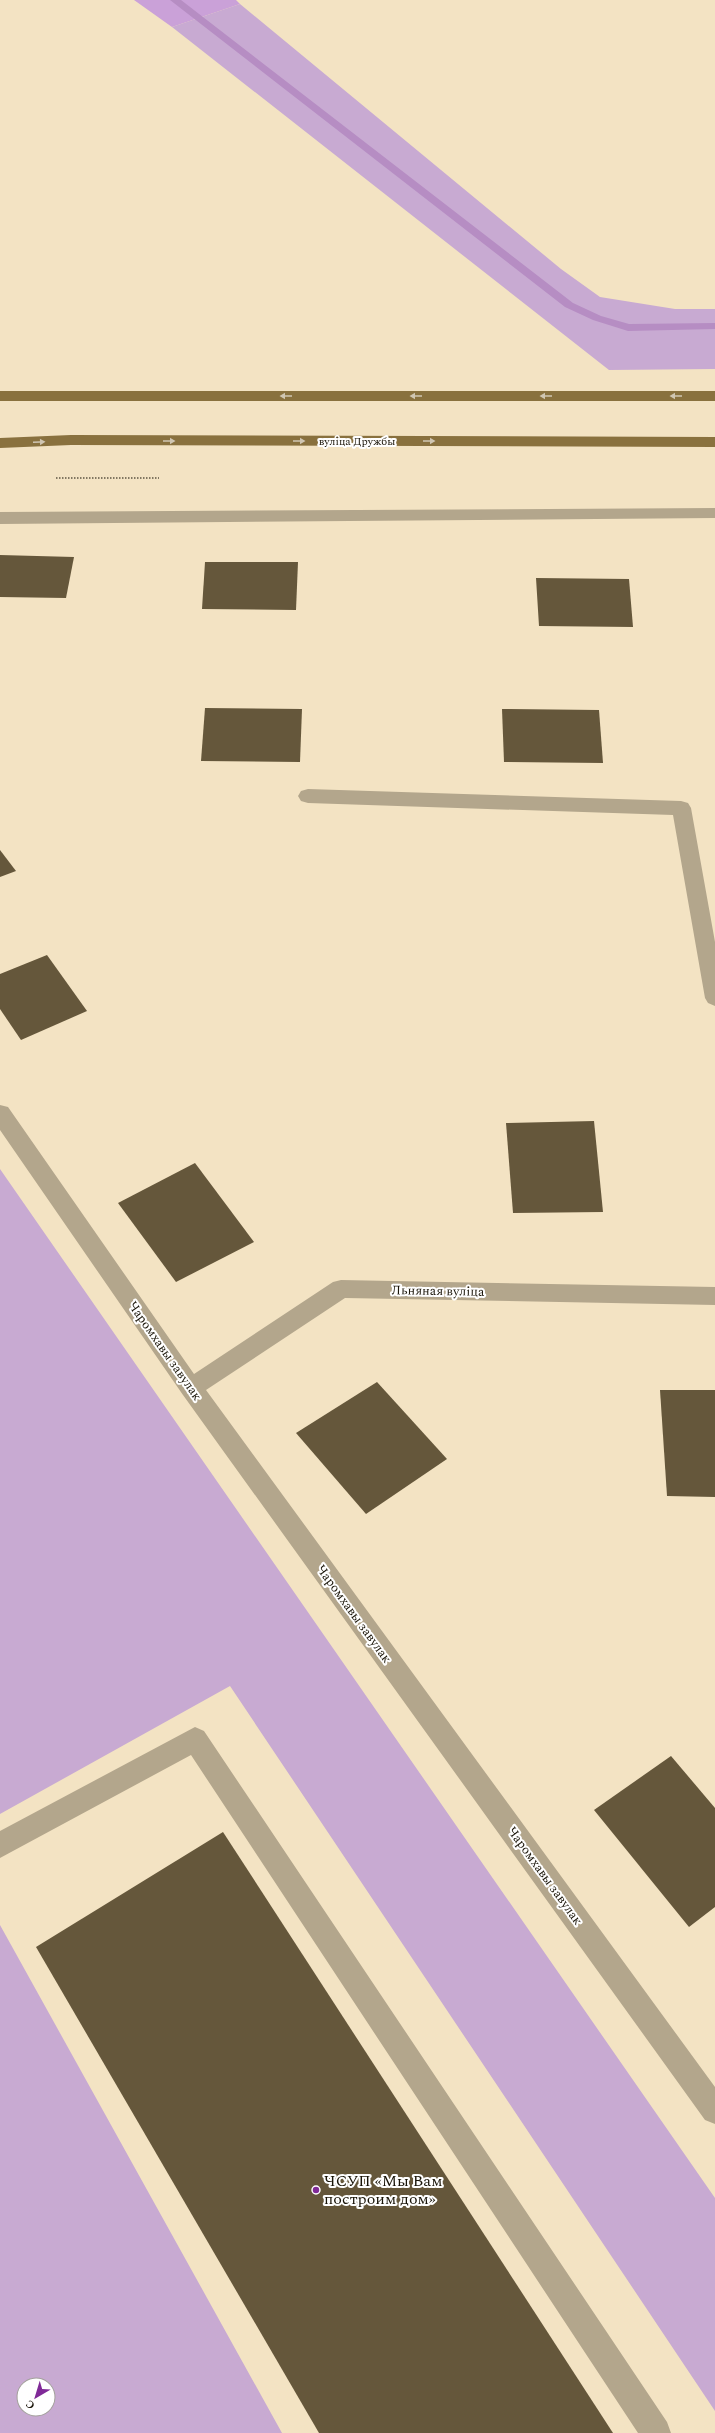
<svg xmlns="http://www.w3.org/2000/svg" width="715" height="2433" font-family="Spectral,serif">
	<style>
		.green { fill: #c8aad2; fill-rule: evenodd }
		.forest { fill: #caa1d8 }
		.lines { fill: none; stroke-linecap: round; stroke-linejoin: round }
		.stream { fill: #b68dc3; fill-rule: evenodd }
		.building { fill: #65573b }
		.path { stroke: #827862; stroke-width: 2; stroke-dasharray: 1.5 1.5; stroke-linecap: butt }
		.minor { fill: #b3a68c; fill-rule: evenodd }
		.major { fill: #89713e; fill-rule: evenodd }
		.oneway { fill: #d0c6b2 }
		.poi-dot { fill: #802a98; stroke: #fff; stroke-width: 1.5 }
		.labels { text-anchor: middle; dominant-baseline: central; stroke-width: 4; stroke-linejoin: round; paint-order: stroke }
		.far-street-label { font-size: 11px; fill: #191408; stroke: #fff }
		.street-label { font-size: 13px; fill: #191408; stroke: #fff }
		.near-poi-label { font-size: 16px; fill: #191408; stroke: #fff; text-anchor: start }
	</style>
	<rect width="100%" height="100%" fill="#f3e3c3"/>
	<g class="green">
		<path d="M240,4L561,269L600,297L675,309H715V369L609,370L172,27Z"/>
		<path d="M0,1169L715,2198V2411L230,1686L0,1814Z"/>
		<path d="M0,1925L282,2433H0ZM24,2385H48V2409H24Z"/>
	</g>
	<path class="forest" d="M134,0H236L240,4L172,27Z"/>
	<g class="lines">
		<path class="stream" d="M170,0H181L573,303L601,316L629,324L715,323V329L628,331L593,320L565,307Z"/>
	</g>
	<g class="building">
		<path d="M0,555L74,557L66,598L0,597Z"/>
		<path d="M205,562H298L296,610L202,609Z"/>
		<path d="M536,578L629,579L633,627L539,626Z"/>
		<path d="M205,708L302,709L300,762L201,761Z"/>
		<path d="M502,709L599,710L603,763L504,762Z"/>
		<path d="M0,850L16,871L0,877Z"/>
		<path d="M47,955L87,1011L21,1040L0,1009V974Z"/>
		<path d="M594,1121L603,1212L513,1213L506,1123Z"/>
		<path d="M195,1163L254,1242L176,1282L118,1203Z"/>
		<path d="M377,1382L447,1459L366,1514L296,1433Z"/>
		<path d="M660,1390H715V1497L667,1496Z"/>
		<path d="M671,1756L715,1808V1907L689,1927L594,1810Z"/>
		<path d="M223,1832L613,2433H319L36,1947Z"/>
	</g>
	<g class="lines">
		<path class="path" d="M56,478H159"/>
		<g class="minor">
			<path d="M715,508V518L0,524V512Z"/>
			<path d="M308,789L681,801L688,803L691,808L715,942V1006L708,1003L705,998L673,815L308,803L301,801L298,796L301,791Z"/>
			<path d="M0,1105L8,1107L194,1374L333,1282L341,1280L715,1287V1305L345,1298L206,1390L715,2087V2124L705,2120L183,1395L0,1130Z"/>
			<path d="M195,1727L204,1731L667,2422L671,2433H638L191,1755L0,1858V1831Z"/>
		</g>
		<g class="major">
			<rect x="0" y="391" width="715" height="10"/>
			<path d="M71,435L715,437V447L71,445L0,448V438Z"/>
		</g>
	</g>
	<defs><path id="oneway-solid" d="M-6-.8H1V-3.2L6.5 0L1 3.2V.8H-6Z"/></defs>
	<g class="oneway">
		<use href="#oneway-solid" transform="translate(286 396) rotate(180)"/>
		<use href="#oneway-solid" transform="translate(416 396) rotate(180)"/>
		<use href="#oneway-solid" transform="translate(546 396) rotate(180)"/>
		<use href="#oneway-solid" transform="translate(676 396) rotate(180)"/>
		<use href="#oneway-solid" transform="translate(169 441)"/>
		<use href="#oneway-solid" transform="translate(299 441)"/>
		<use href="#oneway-solid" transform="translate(429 441)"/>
		<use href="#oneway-solid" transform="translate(39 442) rotate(-2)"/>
	</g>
	<circle class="poi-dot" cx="316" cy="2190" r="4"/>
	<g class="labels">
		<g class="far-street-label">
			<text x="357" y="441">вуліца Дружбы</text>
		</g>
		<g class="street-label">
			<text transform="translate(438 1291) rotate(1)">Льняная вуліца</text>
			<text transform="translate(165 1351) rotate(55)">Чаромхавы завулак</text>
			<text transform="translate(354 1614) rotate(54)">Чаромхавы завулак</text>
			<text transform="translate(545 1876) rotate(54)">Чаромхавы завулак</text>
		</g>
		<g class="near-poi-label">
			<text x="324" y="2181">ЧСУП «Мы Вам<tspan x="324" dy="18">построим дом»</tspan></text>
		</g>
	</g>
	<g transform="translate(36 2397) rotate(218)"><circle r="19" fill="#ffffff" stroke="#a3a19c"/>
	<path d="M0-3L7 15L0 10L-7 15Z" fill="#802a98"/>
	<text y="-6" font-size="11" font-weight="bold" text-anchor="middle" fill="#191408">С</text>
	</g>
</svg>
